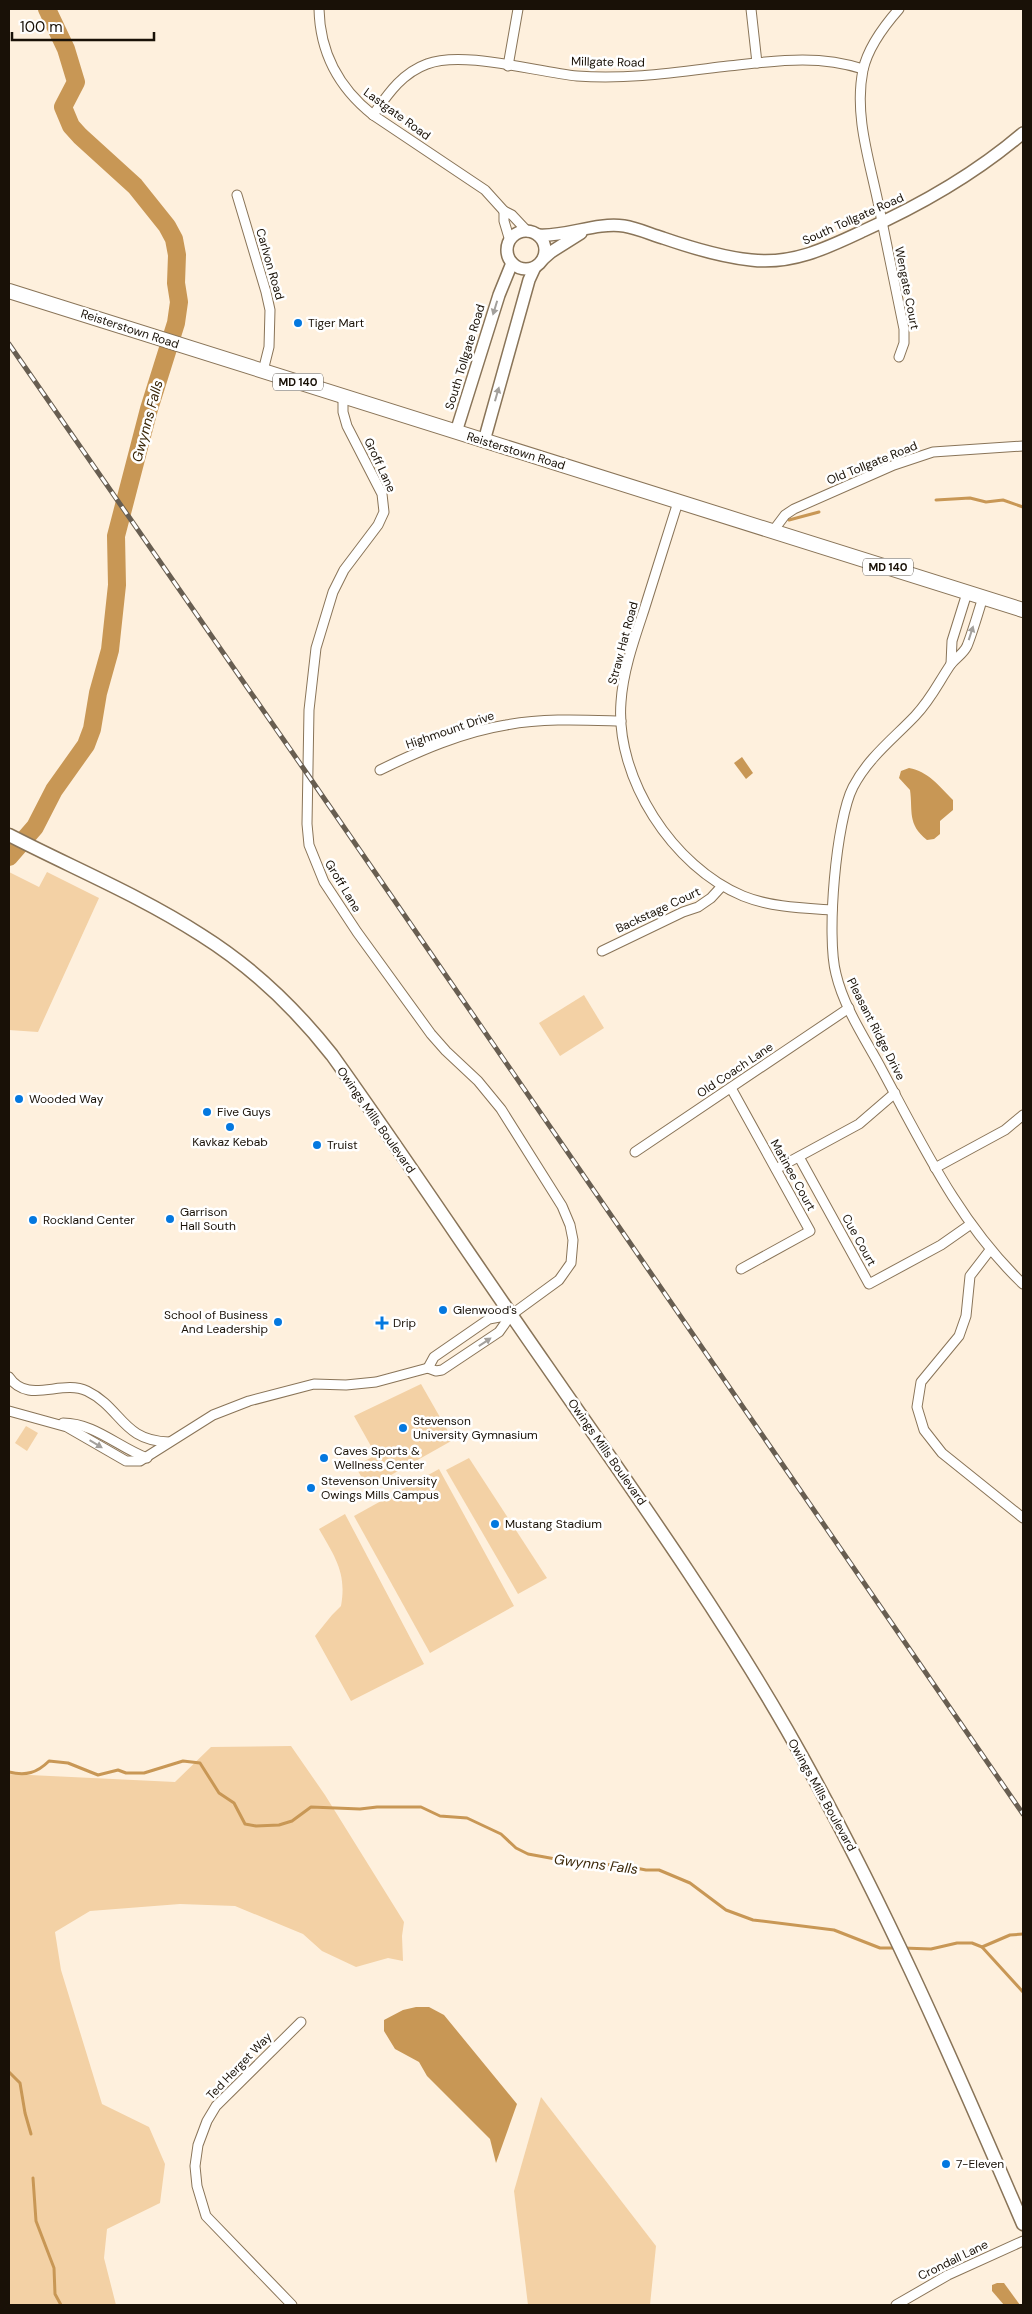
<svg xmlns="http://www.w3.org/2000/svg" width="1032" height="2314" font-family="'DM Sans',sans-serif">
	<style>
		.green { fill: #f3d1a5 }
		.water { fill: #c89755 }
		.lines { fill: none; stroke-linecap: round; stroke-linejoin: round }
		.stream { stroke: #c89755; stroke-width: 3 }
		.river { stroke: #c89755; stroke-width: 18 }
		.minor-casing { stroke: #897458; stroke-width: 11 }
		.tertiary-casing { stroke: #897458; stroke-width: 14 }
		.secondary-casing { stroke: #897458; stroke-width: 15 }
		.primary-casing { stroke: #897458; stroke-width: 16 }
		.minor { stroke: #fff; stroke-width: 9 }
		.tertiary { stroke: #fff; stroke-width: 11 }
		.secondary { stroke: #fff; stroke-width: 12 }
		.primary { stroke: #fff; stroke-width: 14 }
		.rail-casing { stroke: #685e51; stroke-width: 5 }
		.rail { stroke: #fff; stroke-width: 3; stroke-dasharray: 9; stroke-linecap: butt }
		.oneway { fill: #a3a09c }
		.poi-dot { fill: #0478df; stroke: #fff; stroke-width: 2 }
		.labels { text-anchor: middle; dominant-baseline: central; stroke-width: 5; stroke-linejoin: round; paint-order: stroke }
		.shield { fill: #fff; stroke: #5e5851; stroke-width: 1 }
		.shield-label { font-size: 11px; font-weight: bold; fill: #191107 }
		.street-label { font-size: 12px; fill: #191107; stroke: #fff }
		.poi-label { font-size: 12px; fill: #191107; stroke: #fff; text-anchor: start }
		.water-label { font-size: 14px; font-style: italic; fill: #3b2708; stroke: #fff }
	</style>
	<rect width="100%" height="100%" fill="#fef0dd"/>
	<g class="green">
		<path d="M9,872L39,887L47,872L99,898L38,1032L9,1030Z"/>
		<path d="M584,995L604,1028L560,1056L539,1023Z"/>
		<path d="M421,1384L453,1440L368,1488L355,1466L376,1455L354,1416Z"/>
		<path d="M26,1426L38,1433L27,1451L15,1443Z"/>
		<path d="M469,1458L547,1578L518,1594L446,1470Z"/>
		<path d="M439,1469L514,1606L430,1653L354,1516Z"/>
		<path d="M345,1514L424,1664L351,1701L315,1636L332,1615L341,1606C347,1573 335,1557 319,1529Z"/>
		<path d="M291,1746L325,1795L404,1922L402,1936L403,1961L388,1958L356,1967L322,1951L303,1934L235,1906L180,1904L90,1911L55,1932L61,1970L102,2104L149,2127L165,2164L160,2203L107,2229L104,2258L116,2305H9V1774L175,1782L211,1747Z"/>
		<path d="M541,2097L656,2246L650,2305H528L514,2191Z"/>
	</g>
	<g class="water">
		<path d="M742,757L753,773L746,779L734,763Z"/>
		<path d="M909,768C928,771 940,787 953,800V810L940,821V834L934,839L927,840C907,824 913,811 910,790L899,778L901,771Z"/>
		<path d="M416,2007H429L444,2015L517,2104L496,2163L490,2139L427,2076L419,2062L395,2049L384,2031V2020L403,2010Z"/>
		<path d="M997,2283H1004L1020,2305H1004L992,2291V2285Z"/>
	</g>
	<g class="lines">
		<g class="stream">
			<path d="M936,500L970,498L986,502L1003,500L1023,507"/>
			<path d="M789,520L819,512"/>
			<path d="M9,1772C26,1776 37,1773 49,1761L68,1763L98,1775L118,1770L126,1773H144L183,1761L200,1763L219,1793L234,1803L245,1824L256,1826L279,1825L292,1821L311,1807L360,1809L377,1807H421L440,1816L467,1818L501,1834L516,1848L528,1854L594,1866L615,1864L646,1870H659L690,1883L726,1910L753,1920L834,1930L880,1948H896"/>
			<path d="M982,1947L1010,1935L1023,1934"/>
			<path d="M903,1948L931,1949L957,1943H972L982,1947L1023,1992"/>
			<path d="M9,2072L20,2083L25,2113L31,2134"/>
			<path d="M33,2178L36,2221L54,2268L55,2294L61,2305"/>
		</g>
		<path class="river" d="M9,857L35,827L54,790L86,745L92,729L98,693L110,650L117,585L116,536L149,409L176,323L179,302L176,283L177,255L174,239L167,226L135,186L80,136L71,126L63,107L76,82L66,49L47,9"/>
		<g class="minor-casing">
			<g id="minor">
				<path d="M319,9C320,54 339,88 373,115L485,190L504,211L512,215L528,232"/>
				<path d="M751,9L757,63"/>
				<path d="M508,66L518,9"/>
				<path d="M373,115C388,94 402,73 427,64C463,50 536,72 577,76C628,80 678,72 728,66C775,61 817,54 863,69"/>
				<path d="M237,195L266,292L270,310L269,347L263,371"/>
				<path d="M504,211V221L510,241"/>
				<path d="M899,357L904,343V329C895,287 887,244 878,202C869,159 854,114 863,70C868,47 884,26 899,9"/>
				<path d="M678,502C667,538 655,574 644,610C634,640 623,671 621,702C615,778 673,867 743,896C770,907 802,908 832,910"/>
				<path d="M773,531L785,515L794,509L894,465L933,452L1023,446"/>
				<path d="M983,597C978,613 973,631 967,646C964,653 956,658 951,664C938,683 932,698 915,716C893,739 868,758 853,787C836,820 826,937 836,974C844,1008 866,1040 882,1070C923,1146 960,1224 1023,1284"/>
				<path d="M951,664L952,641L967,593"/>
				<path d="M380,770C419,751 462,732 506,725C544,718 583,720 621,721"/>
				<path d="M602,951L683,912L698,907L711,898L722,886"/>
				<path d="M731,1088L810,1231L741,1269"/>
				<path d="M635,1152L849,1008"/>
				<path d="M799,1157L869,1284L941,1245L971,1224"/>
				<path d="M935,1168L1005,1130L1023,1115"/>
				<path d="M776,1169L859,1124L895,1093"/>
				<path d="M990,1250L970,1276L966,1316L959,1336L921,1382L917,1407L924,1430L942,1453L1023,1518"/>
				<path d="M428,1368L434,1357L489,1319L511,1315"/>
				<path d="M9,1377C28,1405 61,1379 87,1391C122,1408 122,1441 169,1442"/>
				<path d="M9,1411L67,1427L126,1461H140L213,1415L249,1401L314,1384L346,1385L376,1382L428,1368L436,1371L442,1370L499,1332L511,1315L559,1280L571,1263L573,1240L570,1225L562,1206L501,1109L478,1081L446,1051L431,1034L357,932L324,882L309,845L307,824L309,710L316,648L333,592L344,570L378,525L384,512L382,494L347,426L343,412V397"/>
				<path d="M63,1423C94,1423 118,1447 147,1458"/>
				<path d="M292,2305L206,2216L197,2186L195,2166L198,2145L207,2121L216,2106L301,2022"/>
				<path d="M896,2305L948,2275L1023,2241"/>
			</g>
		</g>
		<g class="tertiary-casing">
			<g id="tertiary">
				<circle cx="526" cy="250" r="19"/>
				<path d="M538,235C567,237 595,222 624,226C637,228 650,234 663,238C692,248 721,257 751,260C792,265 827,248 863,231C921,205 974,175 1023,133"/>
				<path d="M543,259L551,252L581,233"/>
				<path d="M456,432L499,295L512,263"/>
				<path d="M484,441L529,280L535,267"/>
			</g>
		</g>
		<g class="secondary-casing">
			<path id="secondary" d="M9,835C73,868 141,896 201,935C252,967 295,1008 332,1055C405,1157 474,1262 546,1365C629,1485 714,1603 787,1730C879,1891 950,2054 1023,2224"/>
		</g>
		<g class="primary-casing">
			<path id="primary" d="M9,291L1023,610"/>
		</g>
		<use href="#minor" class="minor"/>
		<use href="#tertiary" class="tertiary"/>
		<use href="#secondary" class="secondary"/>
		<use href="#primary" class="primary"/>
		<g class="rail-casing">
			<path id="rail" d="M9,344L308,775L1023,1814"/>
		</g>
		<use href="#rail" class="rail"/>
	</g>
	<defs><path id="oneway-solid" d="M-6-.8H1V-3.2L6.5 0L1 3.2V.8H-6Z" transform="scale(1.25)"/></defs>
	<g class="oneway">
		<use href="#oneway-solid" transform="translate(495 308) rotate(107)"/>
		<use href="#oneway-solid" transform="translate(497 394) rotate(-74)"/>
		<use href="#oneway-solid" transform="translate(971 633) rotate(-72)"/>
		<use href="#oneway-solid" transform="translate(485 1342) rotate(-34)"/>
		<use href="#oneway-solid" transform="translate(96 1444) rotate(31)"/>
	</g>
	<g class="poi-dot">
		<circle cx="298" cy="323" r="5"/>
		<circle cx="19" cy="1099" r="5"/>
		<circle cx="207" cy="1112" r="5"/>
		<circle cx="230" cy="1127" r="5"/>
		<circle cx="317" cy="1145" r="5"/>
		<circle cx="170" cy="1219" r="5"/>
		<circle cx="33" cy="1220" r="5"/>
		<circle cx="443" cy="1310" r="5"/>
		<circle cx="278" cy="1322" r="5"/>
		<path d="M379.5 1315.5h5v5h5v5h-5v5h-5v-5h-5v-5h5z"/>
		<circle cx="403" cy="1428" r="5"/>
		<circle cx="324" cy="1458" r="5"/>
		<circle cx="311" cy="1488" r="5"/>
		<circle cx="495" cy="1524" r="5"/>
		<circle cx="946" cy="2164" r="5"/>
	</g>
	<g class="labels">
		<g class="shield">
			<rect x="273" y="373.5" width="50" height="17" rx="4"/>
			<rect x="863" y="558.5" width="50" height="17" rx="4"/>
		</g>
		<g class="shield-label">
			<text x="298" y="382">MD 140</text>
			<text x="888" y="567">MD 140</text>
		</g>
		<g class="street-label">
			<text transform="translate(608 62) rotate(1)">Millgate Road</text>
			<text transform="translate(397 114) rotate(36)">Lastgate Road</text>
			<text transform="translate(853 219) rotate(-24)">South Tollgate Road</text>
			<text transform="translate(270 264) rotate(74)">Carlvon Road</text>
			<text transform="translate(907 288) rotate(79)">Wengate Court</text>
			<text transform="translate(130 329) rotate(18)">Reisterstown Road</text>
			<text transform="translate(465 357) rotate(-73)">South Tollgate Road</text>
			<text transform="translate(516 451) rotate(17)">Reisterstown Road</text>
			<text transform="translate(872 463) rotate(-22)">Old Tollgate Road</text>
			<text transform="translate(380 465) rotate(65)">Groff Lane</text>
			<text transform="translate(623 643) rotate(-75)">Straw Hat Road</text>
			<text transform="translate(450 730) rotate(-19)">Highmount Drive</text>
			<text transform="translate(343 886) rotate(59)">Groff Lane</text>
			<text transform="translate(658 910) rotate(-25)">Backstage Court</text>
			<text transform="translate(876 1029) rotate(63)">Pleasant Ridge Drive</text>
			<text transform="translate(735 1070) rotate(-34)">Old Coach Lane</text>
			<text transform="translate(376 1120) rotate(55)">Owings Mills Boulevard</text>
			<text transform="translate(793 1175) rotate(61)">Matinee Court</text>
			<text transform="translate(859 1240) rotate(61)">Cue Court</text>
			<text transform="translate(607 1452) rotate(55)">Owings Mills Boulevard</text>
			<text transform="translate(822 1795) rotate(61)">Owings Mills Boulevard</text>
			<text transform="translate(239 2066) rotate(-46)">Ted Herget Way</text>
			<text transform="translate(953 2260) rotate(-26)">Crondall Lane</text>
		</g>
		<g class="poi-label">
			<text x="308" y="323">Tiger Mart</text>
			<text x="29" y="1099">Wooded Way</text>
			<text x="217" y="1112">Five Guys</text>
			<text x="230" y="1142" text-anchor="middle">Kavkaz Kebab</text>
			<text x="327" y="1145">Truist</text>
			<text x="180" y="1212">Garrison<tspan x="180" dy="14">Hall South</tspan></text>
			<text x="43" y="1220">Rockland Center</text>
			<text x="453" y="1310">Glenwood's</text>
			<text x="268" y="1315" text-anchor="end">School of Business<tspan x="268" dy="14">And Leadership</tspan></text>
			<text x="393" y="1323">Drip</text>
			<text x="413" y="1421">Stevenson<tspan x="413" dy="14">University Gymnasium</tspan></text>
			<text x="334" y="1451">Caves Sports &amp;<tspan x="334" dy="14">Wellness Center</tspan></text>
			<text x="321" y="1481">Stevenson University<tspan x="321" dy="14">Owings Mills Campus</tspan></text>
			<text x="505" y="1524">Mustang Stadium</text>
			<text x="956" y="2164">7-Eleven</text>
		</g>
		<g class="water-label">
			<text transform="translate(147 421) rotate(-75)">Gwynns Falls</text>
			<text transform="translate(596 1864) rotate(7)">Gwynns Falls</text>
		</g>
	</g>
	<rect width="1032" height="2314" fill="none" stroke="#191107" stroke-width="20"/>
	<path d="M12 32v8h142v-8" fill="none" stroke="#191107" stroke-width="2.5"/>
	<text x="20" y="32" font-size="15" fill="#191107" stroke="#ffffff" stroke-width="4" paint-order="stroke">100 m</text>
</svg>
